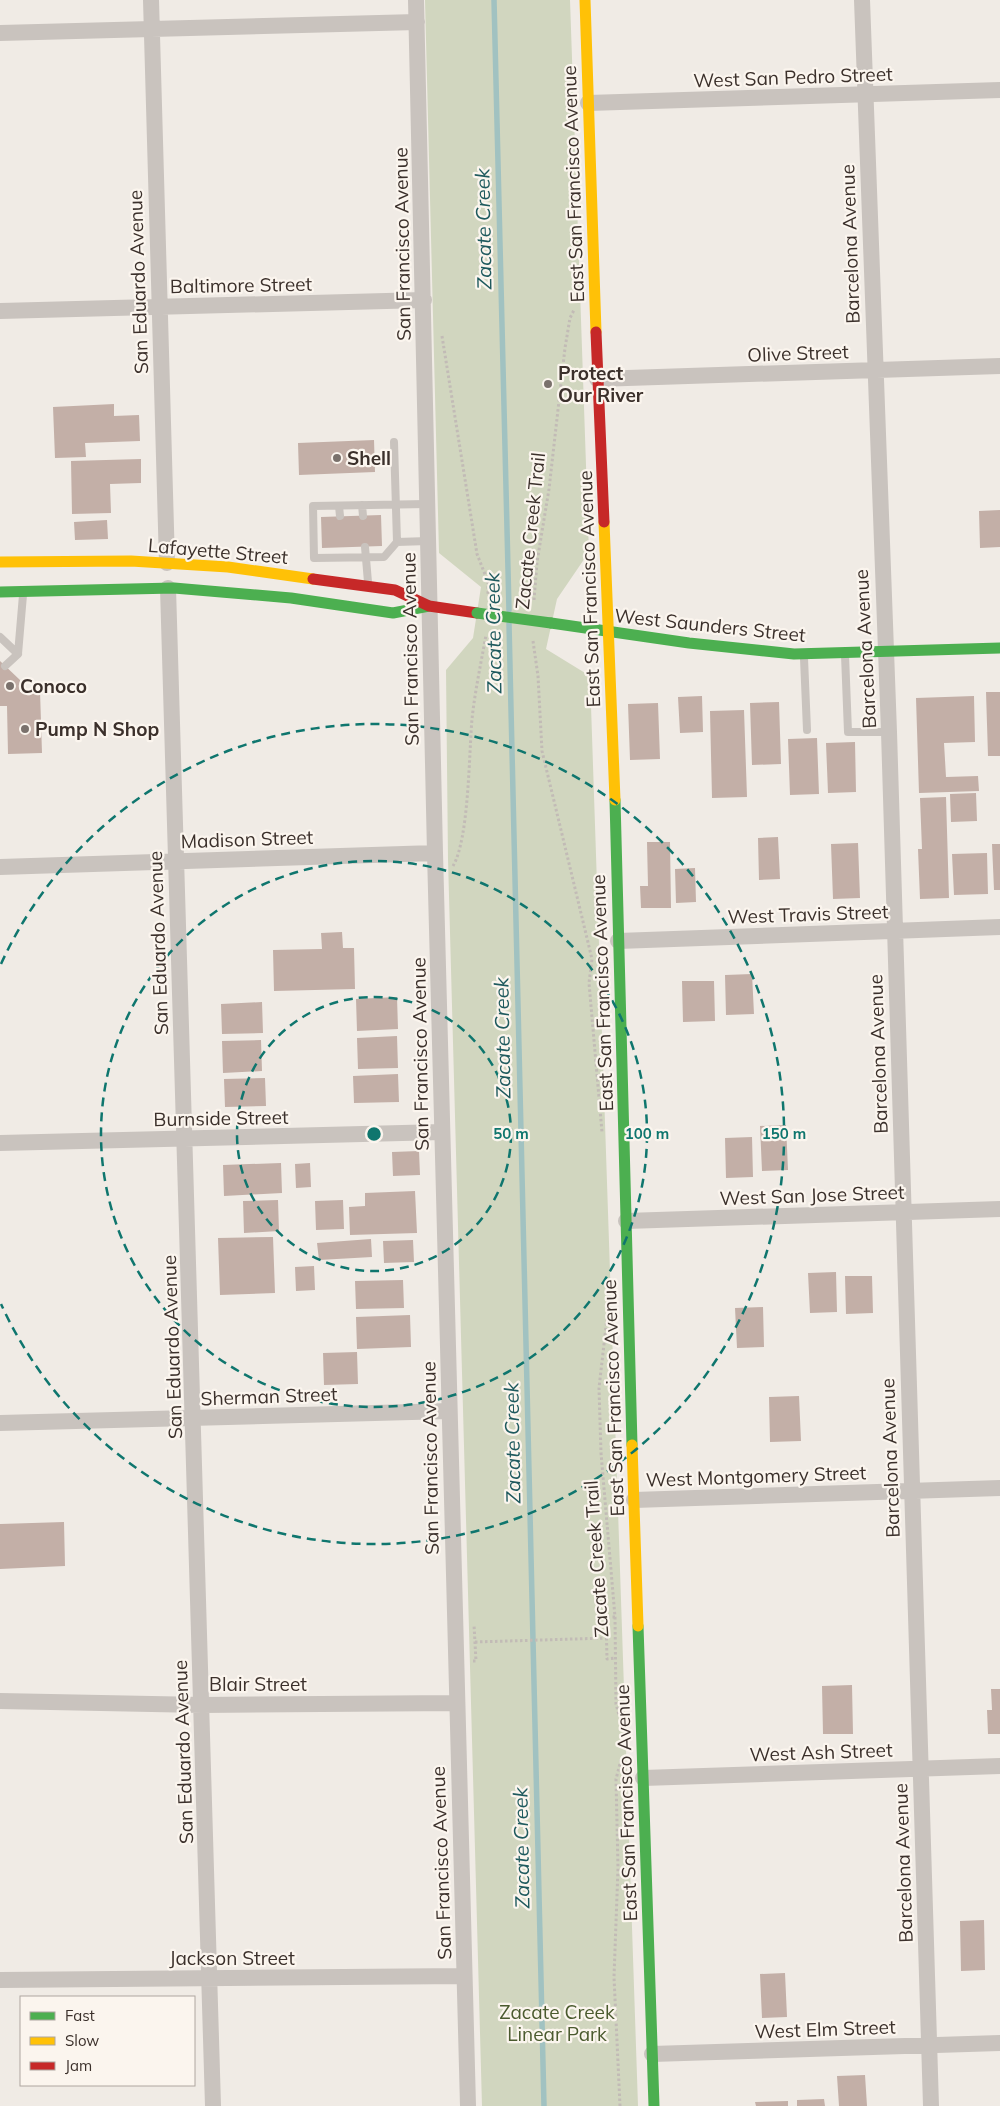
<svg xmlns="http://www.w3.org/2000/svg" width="1000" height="2106" font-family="Mulish,sans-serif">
  <rect width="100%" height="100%" fill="#f0ebe5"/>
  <path fill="#d1d6bf" d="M425,0H570L589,552L557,599L546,649L590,676L638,2106H482L448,859L446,670L473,638L481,587L439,553Z"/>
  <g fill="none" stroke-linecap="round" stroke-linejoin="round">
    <path stroke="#a1c2c1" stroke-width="5.5" d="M494,0L509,610
      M509,624L544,2106"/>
  </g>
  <path fill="#c3afa7" d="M114,404V416L139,415L140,441L85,443L86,457L55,458L53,407Z
    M374,440L375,472L299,475L298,443Z
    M141,459V483L110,484L111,513L72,514L71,461Z
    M1000,510V547L980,548L979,511Z
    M381,515L382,546L322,548L321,517Z
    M107,520L108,539L75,540L74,522Z
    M0,661L20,680V692L40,691L42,753L8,754L7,706H0Z
    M986,692H1000V756H988Z
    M702,696L703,732L680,733L678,697Z
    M974,696L975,742L944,743L946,777L978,776L979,791L919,793L916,698Z
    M779,702L781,764L752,765L750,703Z
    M658,703L660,759L630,760L628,704Z
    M744,710L747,797L712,798L710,711Z
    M817,738L819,794L790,795L788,739Z
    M855,742L856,792L828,793L826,743Z
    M976,793L977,821L951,822L950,794Z
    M946,797L949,898L920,899L918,849H922L920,798Z
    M778,837L780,879L759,880L758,838Z
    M647,842H670L671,908H641L640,886H648Z
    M858,843L860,898L833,899L831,844Z
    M992,844H1000V890H994Z
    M987,853L988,894L954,895L952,854Z
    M695,868L696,902L676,903L675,869Z
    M342,932L343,948H354L355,989L274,991L273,950L322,949L321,933Z
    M752,974L754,1014L726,1015L725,975Z
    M682,981H714L715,1021L683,1022Z
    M397,997L398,1029L357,1031L356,999Z
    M262,1002L263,1033L222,1034L221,1004Z
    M397,1036L398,1068L358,1069L357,1038Z
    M261,1040L262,1071L223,1073L222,1041Z
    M398,1074L399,1102L354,1103L353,1076Z
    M265,1078L266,1106L225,1107L224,1079Z
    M786,1125L788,1170L762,1171L760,1126Z
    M752,1137L753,1177L726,1178L725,1138Z
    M419,1151L420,1175L393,1176L392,1152Z
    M281,1163L282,1193L224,1196L223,1165Z
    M310,1163L311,1187L296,1188L295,1164Z
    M415,1191L417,1233L350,1235L349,1207L365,1206V1193Z
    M278,1200L279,1231L244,1233L243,1201Z
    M343,1200L344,1229L316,1230L315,1201Z
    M273,1237L275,1293L220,1295L218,1238Z
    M371,1239L372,1257L319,1260L317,1243Z
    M413,1240L414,1262L384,1263L383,1241Z
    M314,1266L315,1290L296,1291L295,1267Z
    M836,1272L837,1312L810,1313L808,1273Z
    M845,1276H872L873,1313L846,1314Z
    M403,1280L404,1308L356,1309L355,1281Z
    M763,1307L764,1347L737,1348L735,1308Z
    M410,1315L411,1347L357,1349L356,1317Z
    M357,1352L358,1384L324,1385L323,1353Z
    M799,1396L801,1441L770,1442L769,1397Z
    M64,1522L65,1566L0,1569V1524Z
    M852,1685L853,1734H823L822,1686Z
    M991,1689H1000V1734H988L987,1710H992Z
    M984,1920L985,1970L961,1971L960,1921Z
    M785,1973L787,2017L762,2018L760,1974Z
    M865,2075L867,2106H839L837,2076Z
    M824,2099L825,2106H797V2100Z
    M788,2101V2106H756L755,2102Z"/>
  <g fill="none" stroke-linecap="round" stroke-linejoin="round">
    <path stroke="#c2bbb6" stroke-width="3" stroke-dasharray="2.5 2.5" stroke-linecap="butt" d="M442,336L477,554L488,582V594
      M534,600L537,562L549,489L565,348L570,318L574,310
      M533,641L538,676L542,751L592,959L589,983L602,1132
      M453,866C469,839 469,753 472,719C475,691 481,663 486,635
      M607,1318L599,1388L601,1453L615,1617L616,1704L619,1715
      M615,1617H606L607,1659L616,1658
      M475,1642L607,1638
      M473,1661H476L474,1625
      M620,2106L614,1977L618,1868L616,1779L621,1760"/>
    <path stroke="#c9c3be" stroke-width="8" d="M394,442L397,542
      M427,504L313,506L314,558L384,557L397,542L428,541
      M362,505L363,516
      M339,506L340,516
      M365,547L368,582
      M0,637L18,654L5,666
      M18,654L23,595
      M845,655L848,732H889
      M804,658L807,730"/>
    <path stroke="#c9c3be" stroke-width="16" d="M151,0L167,563
      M416,0L435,853L468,2106
      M862,0L889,732L931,2106
      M0,33L417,22
      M588,103L1000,90
      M0,311L424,300
      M597,379L1000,366
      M168,588L213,2106
      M0,867L435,853
      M618,941L1000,927
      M0,1143L442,1132
      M626,1221L1000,1209
      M0,1423L449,1411
      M634,1500L1000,1488
      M0,1701L202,1705L457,1703
      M643,1778L1000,1766
      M0,1980L464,1976
      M652,2054L1000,2043"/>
    <path stroke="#4caf50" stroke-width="11" d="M0,592L174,588L291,598L393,613L429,606
      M551,623L689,643L794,654L1000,648
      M615,800L632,1445
      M638,1626L654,2106"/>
    <path stroke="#ffc107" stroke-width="11" d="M585,0L596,332
      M604,522L615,800
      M0,562L131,561L228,567L313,579
      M632,1445L638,1626"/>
    <path stroke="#c62828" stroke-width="11" d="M596,332L604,522
      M313,579L395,590L429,606L477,613"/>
    <path stroke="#4caf50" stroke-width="11" d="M477,613L551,623"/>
  </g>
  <g fill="none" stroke="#0f766e" stroke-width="2.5" stroke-dasharray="9 6">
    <circle cx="374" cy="1134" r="137"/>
    <circle cx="374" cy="1134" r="273"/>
    <path d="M1 964A410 410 0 1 1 1 1304"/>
  </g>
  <g fill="#7a716c" stroke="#fbf5ee" stroke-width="2">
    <circle cx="548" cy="384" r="5"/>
    <circle cx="337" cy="458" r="5"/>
    <circle cx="10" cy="686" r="5"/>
    <circle cx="25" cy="729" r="5"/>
  </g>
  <g text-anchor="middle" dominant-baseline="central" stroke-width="4.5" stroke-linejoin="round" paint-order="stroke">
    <g font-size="19" fill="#3b302b" stroke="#fbf5ee">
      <text transform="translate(793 77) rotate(-2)">West San Pedro Street</text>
      <text transform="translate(573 184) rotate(-92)">East San Francisco Avenue</text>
      <text transform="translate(402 244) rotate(-91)">San Francisco Avenue</text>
      <text transform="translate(850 244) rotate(-92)">Barcelona Avenue</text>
      <text transform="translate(138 282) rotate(-92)">San Eduardo Avenue</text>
      <text transform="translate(241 285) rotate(-1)">Baltimore Street</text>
      <text transform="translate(798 353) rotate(-2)">Olive Street</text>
      <text transform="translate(530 531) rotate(-84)">Zacate Creek Trail</text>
      <text transform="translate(218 551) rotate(5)">Lafayette Street</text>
      <text transform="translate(589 589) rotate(-92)">East San Francisco Avenue</text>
      <text transform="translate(710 625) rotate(6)">West Saunders Street</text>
      <text transform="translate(410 649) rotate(-91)">San Francisco Avenue</text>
      <text transform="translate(865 649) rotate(-93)">Barcelona Avenue</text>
      <text transform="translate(247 839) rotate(-2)">Madison Street</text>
      <text transform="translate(808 914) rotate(-2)">West Travis Street</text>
      <text transform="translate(158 943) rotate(-92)">San Eduardo Avenue</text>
      <text transform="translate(602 993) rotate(-92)">East San Francisco Avenue</text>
      <text transform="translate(420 1054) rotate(-91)">San Francisco Avenue</text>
      <text transform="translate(878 1054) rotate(-92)">Barcelona Avenue</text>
      <text transform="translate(221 1118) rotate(-1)">Burnside Street</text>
      <text transform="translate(812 1195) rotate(-2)">West San Jose Street</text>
      <text transform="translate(172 1347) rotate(-92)">San Eduardo Avenue</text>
      <text transform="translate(269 1396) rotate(-2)">Sherman Street</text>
      <text transform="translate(613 1398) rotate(-92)">East San Francisco Avenue</text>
      <text transform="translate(430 1458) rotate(-91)">San Francisco Avenue</text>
      <text transform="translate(890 1458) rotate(-92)">Barcelona Avenue</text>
      <text transform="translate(756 1476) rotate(-2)">West Montgomery Street</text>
      <text transform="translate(596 1559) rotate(-94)">Zacate Creek Trail</text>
      <text x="258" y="1684">Blair Street</text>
      <text transform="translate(183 1752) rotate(-92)">San Eduardo Avenue</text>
      <text transform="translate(821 1752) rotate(-2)">West Ash Street</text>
      <text transform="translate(626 1803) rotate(-92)">East San Francisco Avenue</text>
      <text transform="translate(441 1863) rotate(-92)">San Francisco Avenue</text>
      <text transform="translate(903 1863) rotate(-92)">Barcelona Avenue</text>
      <text x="232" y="1958">Jackson Street</text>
      <text transform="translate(825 2029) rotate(-2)">West Elm Street</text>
    </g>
    <g font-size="19" font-weight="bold" fill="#3b302b" stroke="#fbf5ee" text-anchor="start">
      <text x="558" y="373">Protect<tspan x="558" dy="22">Our River</tspan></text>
      <text x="347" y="458">Shell</text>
      <text x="20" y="686">Conoco</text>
      <text x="35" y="729">Pump N Shop</text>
    </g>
    <g font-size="19" fill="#4a5a2e" stroke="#fbf5ee">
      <text x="557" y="2012">Zacate Creek<tspan x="557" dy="22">Linear Park</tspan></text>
    </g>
    <g font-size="20" font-style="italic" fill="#1f5a5e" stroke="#fbf5ee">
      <text transform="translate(483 229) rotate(-91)">Zacate Creek</text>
      <text transform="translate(493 633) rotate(-91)">Zacate Creek</text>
      <text transform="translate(502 1038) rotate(-91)">Zacate Creek</text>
      <text transform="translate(512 1443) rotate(-91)">Zacate Creek</text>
      <text transform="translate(521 1848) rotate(-91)">Zacate Creek</text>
    </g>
  </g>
  <circle cx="374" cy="1134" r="8" fill="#0f766e" stroke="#fbf5ee" stroke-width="2.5"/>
  <g font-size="15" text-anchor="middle" font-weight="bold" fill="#0f766e" stroke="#fbf5ee" stroke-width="4.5" stroke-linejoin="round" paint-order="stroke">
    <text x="511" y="1139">50 m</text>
    <text x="647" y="1139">100 m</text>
    <text x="784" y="1139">150 m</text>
  </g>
  <rect x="20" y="1996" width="175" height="90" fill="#fbf5ee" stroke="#aea6a0"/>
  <rect x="30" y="2012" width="25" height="8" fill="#4caf50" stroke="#aea6a0"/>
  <text x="65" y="2021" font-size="15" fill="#3b302b">Fast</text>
  <rect x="30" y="2037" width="25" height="8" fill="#ffc107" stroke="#aea6a0"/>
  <text x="65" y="2046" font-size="15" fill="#3b302b">Slow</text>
  <rect x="30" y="2062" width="25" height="8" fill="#c62828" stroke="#aea6a0"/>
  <text x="65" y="2071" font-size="15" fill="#3b302b">Jam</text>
</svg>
